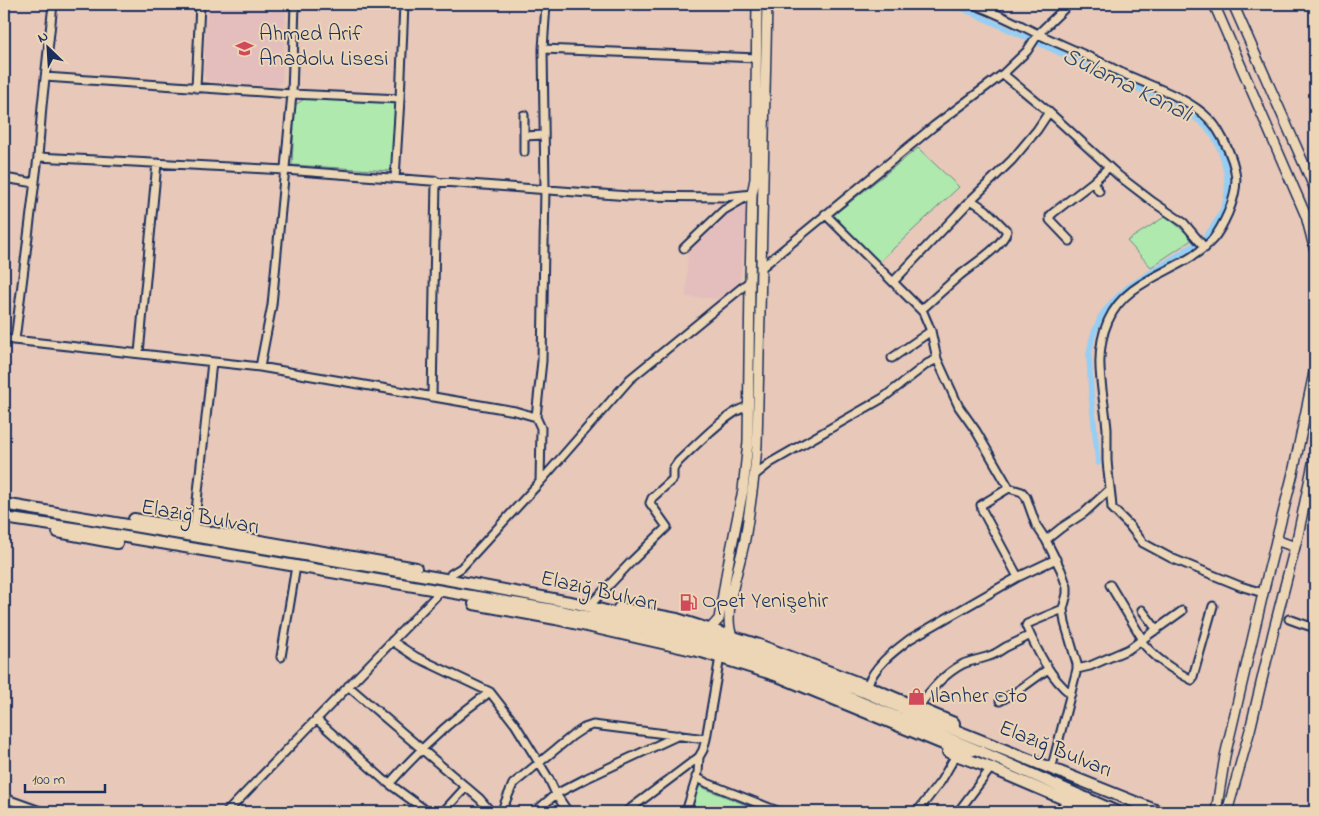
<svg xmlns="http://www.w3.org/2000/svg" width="1319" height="816" font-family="'Indie Flower',sans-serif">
  <rect width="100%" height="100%" fill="#e7c8b9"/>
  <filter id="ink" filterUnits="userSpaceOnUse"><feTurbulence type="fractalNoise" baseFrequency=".02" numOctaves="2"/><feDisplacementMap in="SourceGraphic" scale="10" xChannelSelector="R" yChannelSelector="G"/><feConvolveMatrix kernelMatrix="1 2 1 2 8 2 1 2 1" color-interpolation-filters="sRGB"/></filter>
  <g filter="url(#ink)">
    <path fill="#e4bebc" d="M207,4H286L282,82L275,87L208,81L204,77Z
      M739,201L748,211L740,282L723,299L686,297L688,246Z"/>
    <path fill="#afe9ae" stroke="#658c86" d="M306,98L395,102L392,171L292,165L295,105Z
      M918,148L959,187L878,263L834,215Z
      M1166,216L1193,239L1151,267L1127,241Z
      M697,787H701L764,812H692Z"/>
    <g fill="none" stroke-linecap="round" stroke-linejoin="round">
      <path stroke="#95cff5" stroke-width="5.5" d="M953,4L1178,107C1189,113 1201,120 1209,130C1223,147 1232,182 1225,204C1221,215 1213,228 1205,238L1128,287L1112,302L1101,316L1093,335L1089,353L1091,393L1098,463"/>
      <defs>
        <path id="minor" d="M972,4C995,12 1016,23 1038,34C1057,43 1077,51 1096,60C1104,64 1112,68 1120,72C1148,85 1188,97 1209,119C1216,125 1220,134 1224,141C1238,169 1240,185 1228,213C1224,222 1219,232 1213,239C1183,273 1128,275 1108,321C1092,357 1104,393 1107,429C1107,439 1107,449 1107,460C1108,476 1111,492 1112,508L1129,525L1143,543L1171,558L1240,586L1263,593
          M543,49L757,58
          M1003,74L1049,112L1119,176L1153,202L1184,223L1205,248
          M45,77L292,94L400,99
          M196,88L200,4
          M524,115V136
          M524,152V136L544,135
          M38,157L285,170L629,196L725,197L752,194
          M4,178L35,183
          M395,178L400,99L404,4
          M1093,182L1099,191
          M825,214L923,312L931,331L937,359L959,407L976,431L1009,488L1022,492L1026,497L1036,525L1046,540L1061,570L1067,587V594L1063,609L1065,623L1077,664V669L1051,770
          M1070,241L1050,220V216L1053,213L1093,182L1109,167
          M684,248L724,210L750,195
          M761,268L934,126L1003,74L1027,51L1038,34L1069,4
          M893,282L971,200L1012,160L1037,130L1049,112
          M921,310C934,299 946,287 959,276C972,265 1002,247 1007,231L986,210L971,200
          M4,339L260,367L515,411L536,417L541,428L540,482
          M15,340L38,157L42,106L53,4
          M139,353L157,163
          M892,358L931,331
          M260,367L272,305L292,94L295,4
          M432,397L436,181
          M536,417L542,361L545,188L543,49L546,4
          M755,475L770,463L883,398L927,364L937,359
          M1009,488L981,505L982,510L1018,577
          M194,529L212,362
          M1046,540L1061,528L1084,513L1110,489
          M451,574L461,568L540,482L630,379L750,281
          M1110,585L1143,640
          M593,602L631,562L667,527L650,503L652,498L673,479V469L678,462C692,449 731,408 748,407
          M1063,609L1027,624L1026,626C1037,650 1050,678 1071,694
          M1142,610L1157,630
          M1289,619L1300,623L1315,628
          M392,641L416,657L433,665L490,692L515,724L549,779L556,794L568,812
          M1141,641C1156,659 1171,669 1192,680L1213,606
          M281,657L295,572
          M1077,669L1090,666L1129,649L1182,611
          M348,686L480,799L491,812
          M867,686C875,665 893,652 910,639L1018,577L1056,559
          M1000,701L1016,692L1048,669
          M919,707C930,690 944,674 963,664C972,660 983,659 992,655C997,653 1001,650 1006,647C1014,643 1022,640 1030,635
          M316,719L384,780L428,812
          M696,777L707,783L780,812
          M390,783C420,749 453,718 490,692
          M4,798L43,812
          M227,812L305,731L436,596
          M443,812L466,787
          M503,812L504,805L513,784L572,736L584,728L593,725L706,739
          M535,812L556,794L587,778L679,735
          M626,812L699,757L703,750L706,739L720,657
          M686,812L698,773L699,757
          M917,812L941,781L956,755
          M958,812L991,768
          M1058,812L1068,800"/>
        <path id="major" d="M1214,4L1306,216L1315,251
          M1233,4L1315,189
          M1276,540L1295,547
          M710,629L719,619L727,570L743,490L748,442L750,281L752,194L755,179L757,4
          M732,636C722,612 740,566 745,539C750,508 755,476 757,444L767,4
          M1216,812L1225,756L1265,585L1293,473L1315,368
          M1227,812L1250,730L1273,633L1298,535L1315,454"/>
        <path id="highway" d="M4,504L445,579L575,603L716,639L864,692L915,714L1160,812
          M4,518L79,529L560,611L642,628L725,651L790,673L982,752L1117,812
          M134,519L416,568
          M58,532L117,543
          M474,604L556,619L702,652L775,675L955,749L971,751
          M619,608L677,619L759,645L867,686L954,723
          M948,752L991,768L1094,812"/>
      </defs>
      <use href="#minor" stroke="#1b2f5e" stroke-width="11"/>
      <use href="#major" stroke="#1b2f5e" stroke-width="12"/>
      <use href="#highway" stroke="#1b2f5e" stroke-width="14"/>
      <use href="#minor" stroke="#ecd6b5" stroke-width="7"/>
      <use href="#major" stroke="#ecd6b5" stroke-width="9"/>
      <use href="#highway" stroke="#ecd6b5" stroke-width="10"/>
    </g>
  </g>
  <defs>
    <symbol id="school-bare" viewBox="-9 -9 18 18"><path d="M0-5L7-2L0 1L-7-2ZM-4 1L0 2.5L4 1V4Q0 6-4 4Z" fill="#d1495b" stroke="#ecd6b5" stroke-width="2.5" paint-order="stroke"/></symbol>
    <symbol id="fuel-bare" viewBox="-9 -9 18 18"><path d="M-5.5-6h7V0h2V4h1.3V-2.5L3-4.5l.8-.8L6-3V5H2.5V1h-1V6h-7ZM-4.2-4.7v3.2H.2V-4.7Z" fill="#d1495b" stroke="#ecd6b5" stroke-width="2.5" paint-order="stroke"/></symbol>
    <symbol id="shop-bare" viewBox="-9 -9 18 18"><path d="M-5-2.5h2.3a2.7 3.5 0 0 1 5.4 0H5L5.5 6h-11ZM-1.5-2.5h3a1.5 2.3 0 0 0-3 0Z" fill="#d1495b" stroke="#ecd6b5" stroke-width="2.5" paint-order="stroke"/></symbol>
  </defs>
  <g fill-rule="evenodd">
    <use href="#school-bare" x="232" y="36" width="25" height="25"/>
    <use href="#fuel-bare" x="676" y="590" width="25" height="25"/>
    <use href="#shop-bare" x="904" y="684" width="25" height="25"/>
  </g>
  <g text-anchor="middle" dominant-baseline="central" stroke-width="4" stroke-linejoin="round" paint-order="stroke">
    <g font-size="22" fill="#1b2f5e" stroke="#ecd6b5" text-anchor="start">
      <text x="259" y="35">Ahmed Arif<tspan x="259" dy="25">Anadolu Lisesi</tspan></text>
      <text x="702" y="602">Opet Yenişehir</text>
      <text x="930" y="697">Ilanher Oto</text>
    </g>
    <g font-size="22" fill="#1b2f5e" stroke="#ecd6b5">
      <text transform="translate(200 518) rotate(10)">Elazığ Bulvarı</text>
      <text transform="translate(599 592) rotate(13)">Elazığ Bulvarı</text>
      <text transform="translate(1055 750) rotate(22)">Elazığ Bulvarı</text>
    </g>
    <g font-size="24" font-style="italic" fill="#2d4775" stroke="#ecd6b5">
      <text transform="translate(1127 86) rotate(26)">Sulama Kanalı</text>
    </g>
  </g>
  <rect width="1319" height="816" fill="none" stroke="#ecd6b5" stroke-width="20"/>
  <rect x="10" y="10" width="1299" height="796" fill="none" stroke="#1b2f5e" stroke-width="2" filter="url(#ink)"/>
  <g transform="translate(48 48) rotate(335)" stroke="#ecd6b5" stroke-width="4" paint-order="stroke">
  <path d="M0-4L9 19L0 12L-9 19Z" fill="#1b2f5e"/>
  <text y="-8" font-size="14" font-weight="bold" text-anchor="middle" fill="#1b2f5e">N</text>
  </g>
  <path d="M25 784v8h80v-8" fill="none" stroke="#1b2f5e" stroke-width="2.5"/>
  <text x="32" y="784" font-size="15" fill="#1b2f5e" stroke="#ecd6b5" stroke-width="4" paint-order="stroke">100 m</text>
</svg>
